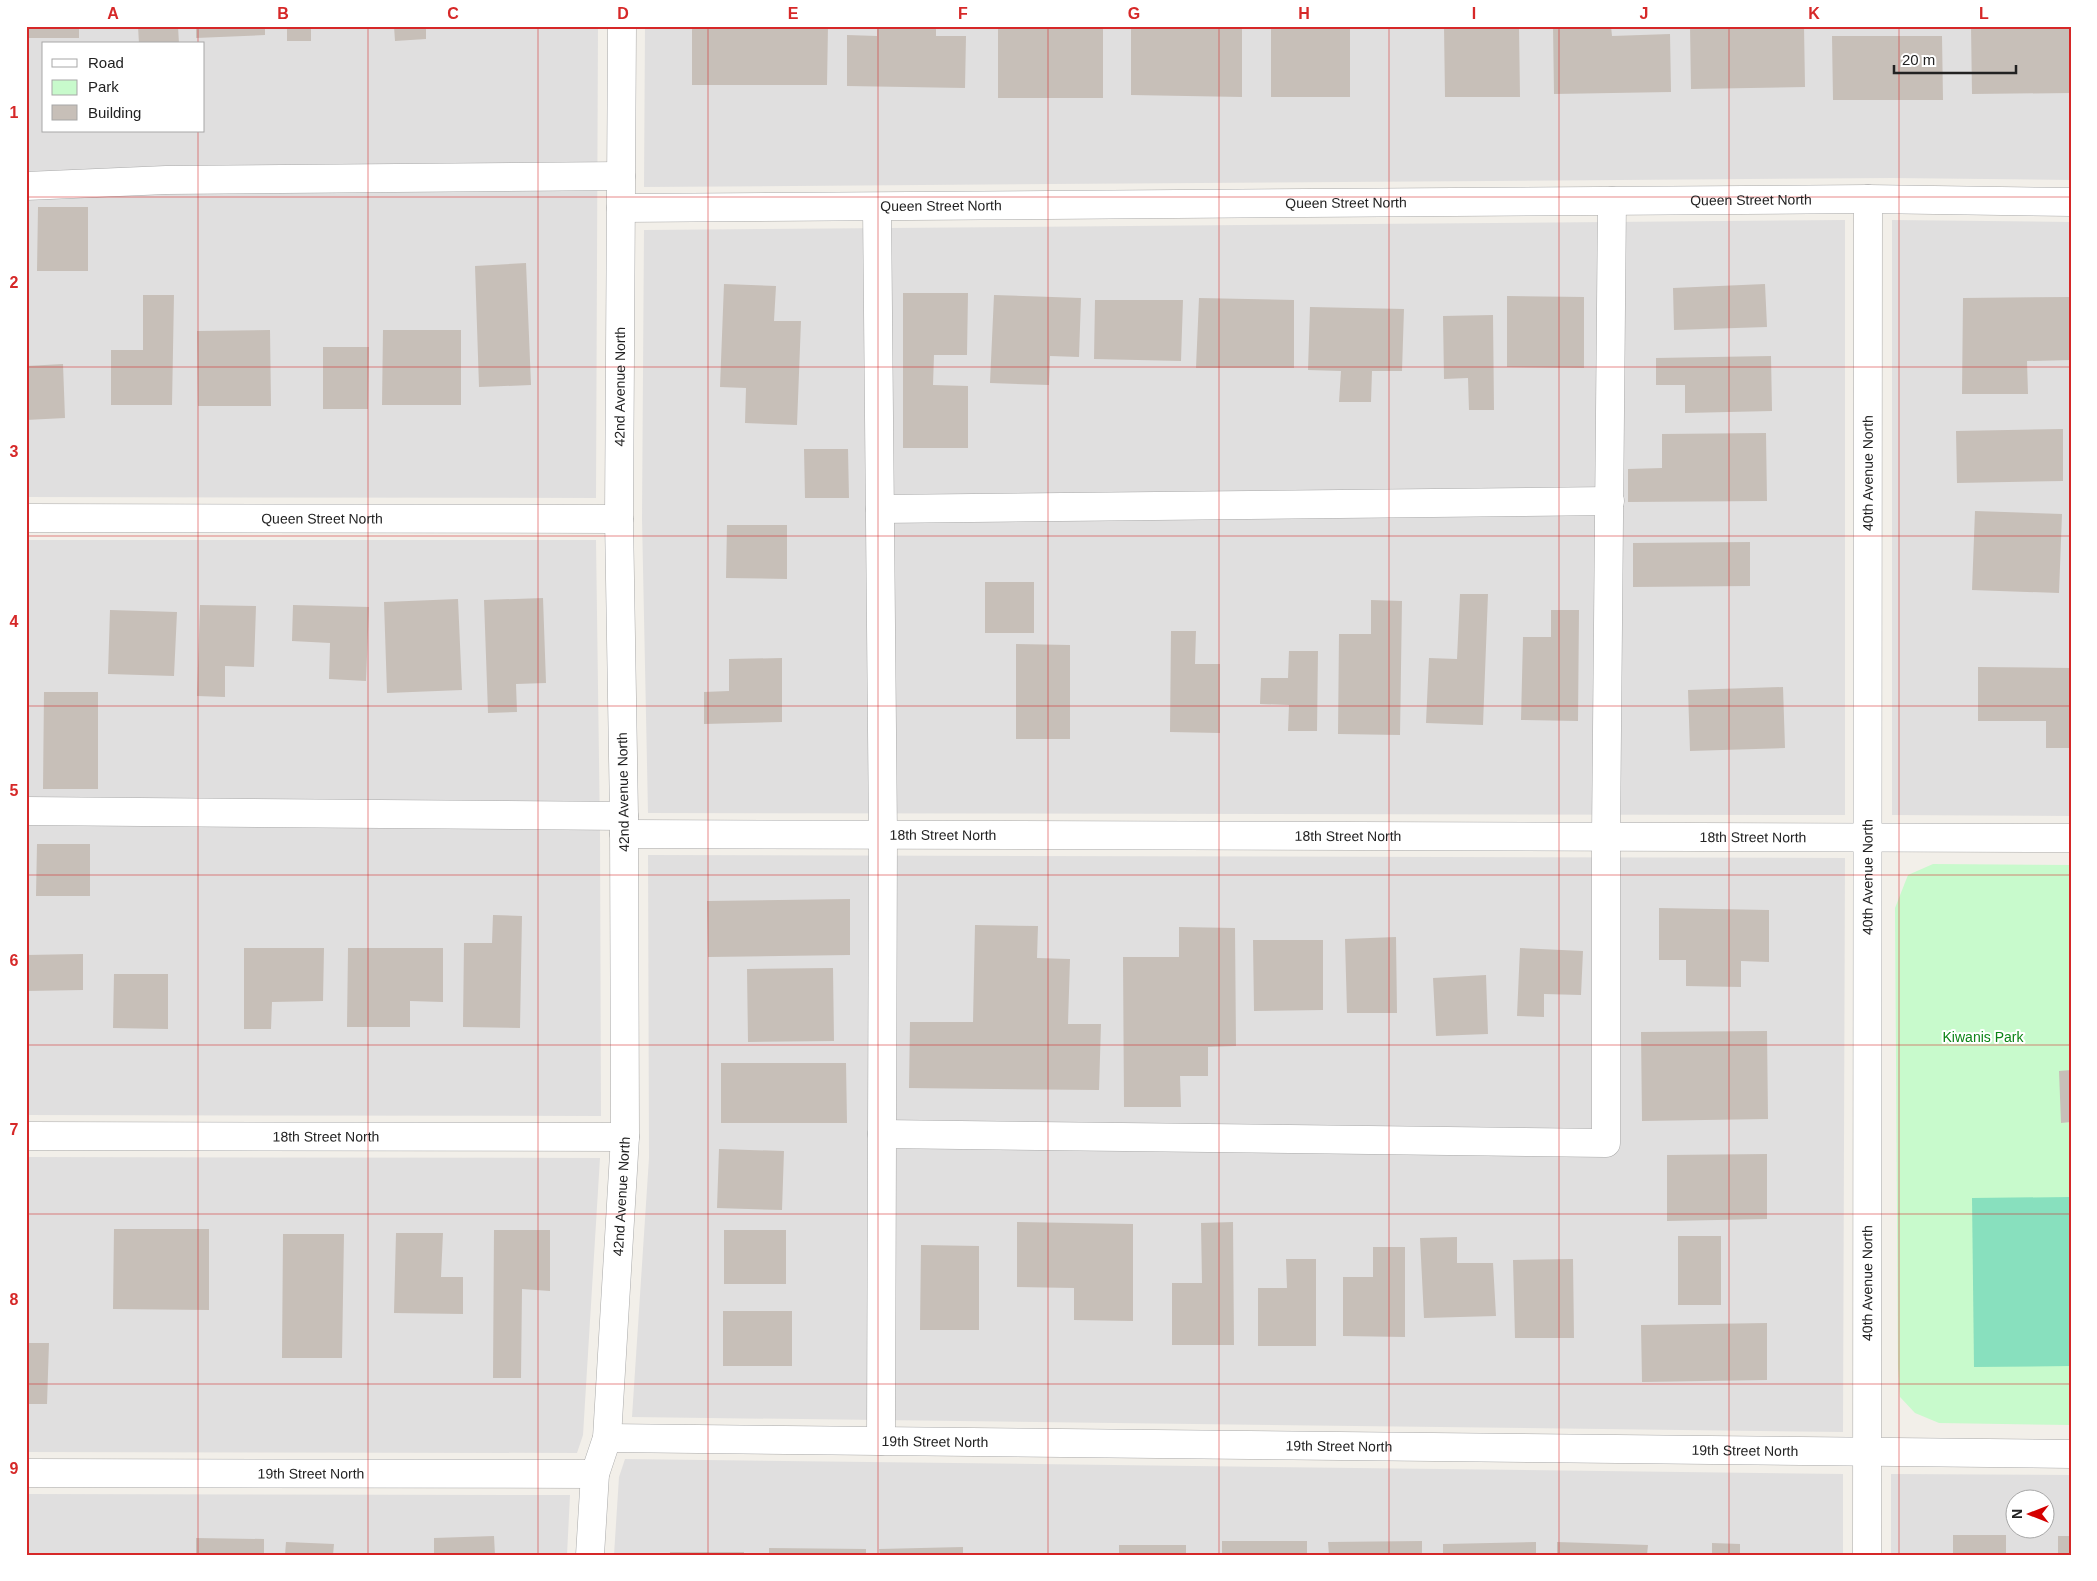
<svg xmlns="http://www.w3.org/2000/svg" width="2097" height="1581" font-family="Arial,sans-serif">
  <rect width="100%" height="100%" fill="#f2efe9"/>
  <path fill="#e0dfdf" fill-rule="evenodd" d="M26,26H598L596,498L26,497ZM44,44H204V131H44Z
    M645,26H2071V180L1892,178L644,187Z
    M1845,220V815L648,813L642,519L644,230Z
    M1892,220L2071,222V816L1892,815Z
    M26,540H596L600,834L601,1116L26,1115Z
    M648,855L1845,858L1843,1432L632,1417L649,1158Z
    M26,1157L600,1158L583,1435L577,1453L26,1452Z
    M625,1459L1843,1474V1555H614L619,1477Z
    M1891,1474L2071,1475V1555H1891ZM2014,1498H2044V1528H2014Z
    M26,1494L570,1495L567,1555H26Z"/>
  <path fill="#c8facc" d="M1933,864L2071,865V1425L1939,1423L1915,1413L1900,1397L1898,1367L1895,908L1908,875Z"/>
  <path fill="#88e0be" d="M2071,1197V1366L1974,1367L1972,1198Z"/>
  <path fill="#c7bfb8" d="M26,26H79V38H26Z
    M138,26H178L179,44H139Z
    M196,26H265V35L196,38Z
    M287,26H311V41H287Z
    M394,26H426V39L395,41Z
    M692,26H828L827,85H692Z
    M877,26H936V36H966L965,88L847,86V35L877,36Z
    M998,26H1103V98H998Z
    M1131,26L1242,27V97L1131,95Z
    M1271,26H1350V97H1271Z
    M1444,26H1519L1520,97H1445Z
    M1553,26H1611L1612,36L1670,34L1671,92L1554,94Z
    M1690,26H1804L1805,87L1691,89Z
    M1971,26H2071V93L1972,94Z
    M1832,36H1942L1943,100H1833Z
    M38,207H88V271H37Z
    M526,263L531,385L479,387L475,266Z
    M724,284L776,286L774,321H801L797,425L745,423L746,388L720,387Z
    M1765,284L1767,327L1674,330L1673,288Z
    M903,293H968L967,355H934L933,385L968,386V448H903Z
    M143,295H174L172,405H111V350H143Z
    M994,295L1081,298L1079,357L1050,356L1049,385L990,383Z
    M1507,296L1584,297V368L1507,367Z
    M2071,297V360L2027,361L2028,394H1962L1963,298Z
    M1199,298L1294,300V368H1196Z
    M1095,300H1183L1181,361L1094,359Z
    M1310,307L1404,309L1402,371H1372L1371,402H1339L1341,371L1308,370Z
    M1493,315L1494,410H1469L1468,378L1444,379L1443,316Z
    M270,330L271,406H198L197,331Z
    M383,330H461V405H382Z
    M323,347H369L368,409H323Z
    M1771,356L1772,411L1685,413V385H1656V358Z
    M63,364L65,418L26,420V366Z
    M2063,429V481L1957,483L1956,431Z
    M1766,433L1767,501L1628,502V469L1662,468V434Z
    M804,449H848L849,498H805Z
    M1975,511L2062,514L2059,593L1972,590Z
    M727,525H787V579L726,578Z
    M1750,542V586L1633,587V543Z
    M985,582H1034V633H985Z
    M1460,594H1488L1483,725L1426,723L1429,658L1457,659Z
    M543,598L546,683L516,684L517,712L488,713L484,600Z
    M458,599L462,690L387,693L384,602Z
    M1371,600L1402,601L1400,735L1338,734L1339,634H1371Z
    M200,605L256,606L254,667L225,666V697L197,696Z
    M293,605L369,607L366,681L329,679L330,643L292,641Z
    M110,610L177,612L174,676L108,674Z
    M1551,610H1579L1578,721L1521,720L1523,637H1551Z
    M1171,631H1196L1195,664H1220V733L1170,732Z
    M1016,644L1070,645V739H1016Z
    M1289,651H1318L1317,731H1288L1289,705L1260,704L1261,678H1288Z
    M782,658V722L704,724V692L729,691V659Z
    M1978,667L2071,668V748H2046V721H1978Z
    M1783,687L1785,748L1690,751L1688,690Z
    M44,692H98V789H43Z
    M37,844H90V896H36Z
    M850,899V955L708,957L707,901Z
    M1659,908L1769,910V962L1741,961V987L1686,986V960H1659Z
    M493,915L522,916L520,1028L463,1027L464,943H492Z
    M975,925L1038,926L1037,958L1070,959L1068,1024H1101L1099,1090L909,1088L910,1022H973Z
    M1179,927L1235,928L1236,1046L1208,1047V1076H1180L1181,1107H1124L1123,957H1179Z
    M1396,937L1397,1013H1347L1345,939Z
    M1253,940H1323V1010L1254,1011Z
    M244,948H324L323,1001L272,1002L271,1029H244Z
    M348,948H443V1002L410,1001V1027H347Z
    M1520,948L1583,951L1581,995L1544,994V1017L1517,1016Z
    M83,954V990L26,991V955Z
    M833,968L834,1041L748,1042L747,969Z
    M114,974H168V1029L113,1028Z
    M1486,975L1488,1034L1436,1036L1433,978Z
    M1767,1031L1768,1119L1642,1121L1641,1032Z
    M721,1063H846L847,1123H721Z
    M2071,1070V1122L2061,1123L2059,1071Z
    M719,1149L784,1151L782,1210L717,1208Z
    M1767,1154V1219L1667,1221V1155Z
    M1017,1222L1133,1224V1321L1074,1320V1288L1017,1287Z
    M1233,1222L1234,1345H1172V1283H1202L1201,1223Z
    M114,1229H209V1310L113,1309Z
    M494,1230H550V1291L522,1289L521,1378H493Z
    M724,1230H786V1284H724Z
    M396,1233H443L441,1277H463V1314L394,1313Z
    M283,1234H344L342,1358H282Z
    M1678,1236H1721V1305H1678Z
    M1457,1237V1263H1493L1496,1316L1424,1318L1420,1238Z
    M921,1245L979,1246V1330H920Z
    M1373,1247H1405V1337L1343,1336V1277H1373Z
    M1286,1259H1316V1346H1258V1288H1287Z
    M1573,1259L1574,1338H1515L1513,1260Z
    M723,1311H792V1366H723Z
    M1767,1323V1380L1642,1382L1641,1325Z
    M26,1343H49L47,1404H26Z
    M1953,1535H2006V1555H1953Z
    M494,1536L495,1555H434V1538Z
    M2058,1536H2071V1555H2058Z
    M196,1538L264,1539V1555H196Z
    M1222,1541H1307V1555H1222Z
    M1422,1541V1555H1329L1328,1542Z
    M286,1542L334,1544L333,1555H285Z
    M1536,1542V1555H1443V1544Z
    M1557,1542L1648,1545L1647,1555H1557Z
    M1712,1543L1740,1544V1555H1712Z
    M1119,1545H1186V1555H1119Z
    M963,1547V1555H880L879,1549Z
    M769,1548L866,1549V1555H769Z
    M670,1552H744V1555H670Z"/>
  <g fill="none" stroke-linecap="round" stroke-linejoin="round">
    <defs>
      <g id="minor">
        <path d="M26,186L166,180L621,176"/>
        <path d="M877,207L883,835L881,1441"/>
        <path id="s1" d="M621,208L1868,199L2071,202"/>
        <path d="M880,509L1610,501"/>
        <path id="s2" d="M26,518L619,519"/>
        <path d="M26,811L624,816"/>
        <path id="s3" d="M624,834L2071,838"/>
        <path d="M882,1134L1606,1143V836L1612,201"/>
        <path id="s4" d="M26,1136L625,1137"/>
        <path id="s5" d="M607,1438L2071,1454"/>
        <path id="s6" d="M26,1473L595,1474"/>
        <path id="s7" d="M590,1555L595,1474L607,1438L625,1137L624,816L619,519L622,26"/>
        <path id="s8" d="M1867,1555L1868,199"/>
      </g>
    </defs>
    <use href="#minor" stroke="#a9a9a9" stroke-width="29"/>
    <use href="#minor" stroke="#fff" stroke-width="28"/>
  </g>
  <path fill="none" stroke="#d62828" stroke-width="1" stroke-opacity="0.55" d="M198,26V44M368,26V1555M538,26V1555M708,26V1555M878,26V1555M1048,26V1555M1219,26V1555M1389,26V1555M1559,26V1555M1729,26V1555M1899,26V1555M198,131V1555M26,197H2071M26,367H2071M26,536H2071M26,706H2071M26,875H2071M26,1045H2071M26,1214H2071M26,1384H2071"/>
  <g text-anchor="middle" dominant-baseline="central" stroke-width="4" stroke-linejoin="round" paint-order="stroke">
    <g font-size="14" fill="#222" stroke="#fff">
      <text stroke="none"><textPath href="#s1" startOffset="1130">Queen Street North</textPath></text>
      <text stroke="none"><textPath href="#s1" startOffset="725">Queen Street North</textPath></text>
      <text stroke="none"><textPath href="#s1" startOffset="320">Queen Street North</textPath></text>
      <text stroke="none"><textPath href="#s7" startOffset="1171">42nd Avenue North</textPath></text>
      <text stroke="none"><textPath href="#s8" startOffset="1082">40th Avenue North</textPath></text>
      <text stroke="none"><textPath href="#s2" startOffset="296">Queen Street North</textPath></text>
      <text transform="translate(623 792) rotate(-91)">42nd Avenue North</text>
      <text stroke="none"><textPath href="#s3" startOffset="319">18th Street North</textPath></text>
      <text stroke="none"><textPath href="#s3" startOffset="724">18th Street North</textPath></text>
      <text stroke="none"><textPath href="#s3" startOffset="1129">18th Street North</textPath></text>
      <text stroke="none"><textPath href="#s8" startOffset="678">40th Avenue North</textPath></text>
      <text stroke="none"><textPath href="#s4" startOffset="300">18th Street North</textPath></text>
      <text stroke="none"><textPath href="#s7" startOffset="361">42nd Avenue North</textPath></text>
      <text stroke="none"><textPath href="#s8" startOffset="272">40th Avenue North</textPath></text>
      <text stroke="none"><textPath href="#s5" startOffset="328">19th Street North</textPath></text>
      <text stroke="none"><textPath href="#s5" startOffset="732">19th Street North</textPath></text>
      <text stroke="none"><textPath href="#s5" startOffset="1138">19th Street North</textPath></text>
      <text stroke="none"><textPath href="#s6" startOffset="285">19th Street North</textPath></text>
    </g>
    <g font-size="14" fill="#0c8416" stroke="#fff">
      <text x="1983" y="1037">Kiwanis Park</text>
    </g>
  </g>
  <rect width="2097" height="1581" fill="none" stroke="#ffffff" stroke-width="55"/>
  <rect x="42" y="42" width="162" height="90" fill="#ffffff" stroke="#a7a7a7"/>
  <rect x="52" y="59" width="25" height="8" fill="#ffffff" stroke="#a7a7a7"/>
  <text x="88" y="68" font-size="15" fill="#222222">Road</text>
  <rect x="52" y="80" width="25" height="15" fill="#c8facc" stroke="#a7a7a7"/>
  <text x="88" y="92" font-size="15" fill="#222222">Park</text>
  <rect x="52" y="105" width="25" height="15" fill="#c7bfb8" stroke="#a7a7a7"/>
  <text x="88" y="118" font-size="15" fill="#222222">Building</text>
  <g transform="translate(2030 1514) rotate(270)"><circle r="24" fill="#ffffff" stroke="#a7a7a7"/>
  <path d="M0-4L9 19L0 12L-9 19Z" fill="#d40000"/>
  <text y="-8" font-size="14" font-weight="bold" text-anchor="middle" fill="#222222">N</text>
  </g>
  <path d="M1894 65v8h122v-8" fill="none" stroke="#222222" stroke-width="2.5"/>
  <text x="1902" y="65" font-size="15" fill="#222222" stroke="#ffffff" stroke-width="4" paint-order="stroke">20 m</text>
  <rect x="28" y="28" width="2042" height="1526" fill="none" stroke="#d62828" stroke-width="2"/>
  <g font-size="16" text-anchor="middle" font-weight="bold" fill="#d62828">
    <text x="113" y="19">A</text>
    <text x="283" y="19">B</text>
    <text x="453" y="19">C</text>
    <text x="623" y="19">D</text>
    <text x="793" y="19">E</text>
    <text x="963" y="19">F</text>
    <text x="1134" y="19">G</text>
    <text x="1304" y="19">H</text>
    <text x="1474" y="19">I</text>
    <text x="1644" y="19">J</text>
    <text x="1814" y="19">K</text>
    <text x="1984" y="19">L</text>
    <text x="14" y="118">1</text>
    <text x="14" y="288">2</text>
    <text x="14" y="457">3</text>
    <text x="14" y="627">4</text>
    <text x="14" y="796">5</text>
    <text x="14" y="966">6</text>
    <text x="14" y="1135">7</text>
    <text x="14" y="1305">8</text>
    <text x="14" y="1474">9</text>
  </g>
</svg>
